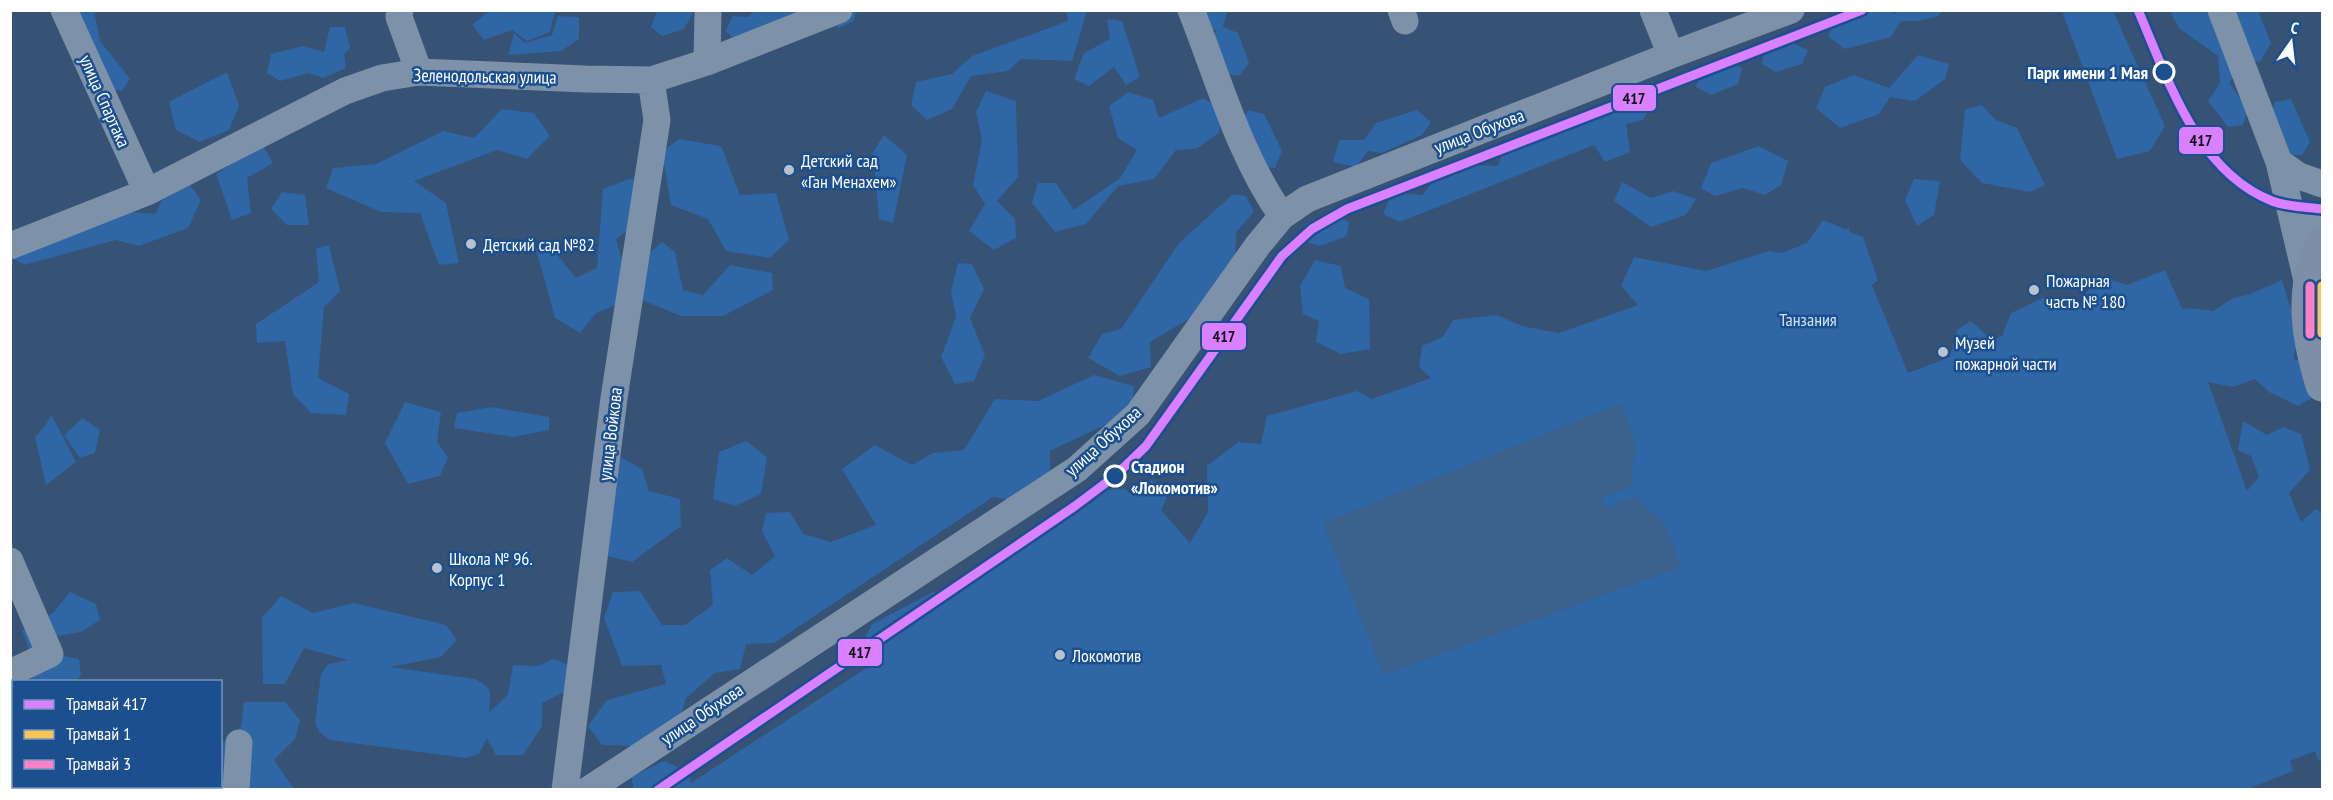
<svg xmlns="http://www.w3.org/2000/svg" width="2333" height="800" font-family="'PT Sans Narrow',sans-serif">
  <rect width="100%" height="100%" fill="#365274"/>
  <path fill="#2f66a5" d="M1859,10L1888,11L1895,14L1896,11H1942L1939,16L1919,21H1901L1891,37L1845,49L1828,36L1836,20Z
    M73,11H94L100,41L130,79L122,91L106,88Z
    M489,11V10L555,11L550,32L527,41L512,30L484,40L472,25Z
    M657,11V10L694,11L684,29L662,36L651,27Z
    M755,11H856L854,21L839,28L819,17L733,39L726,31L732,16L748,17Z
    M1066,11H1087L1072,61L1021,59L1008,71L971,76L952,109L927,120L911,105L916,82L952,74L972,56L1068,21Z
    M1197,11H1227L1223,27L1238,33L1249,63L1239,76L1222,73L1211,45L1216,30L1201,27Z
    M2062,11H2113L2165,126L2150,151L2117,159Z
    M2170,11H2258L2271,43L2260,62L2245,60L2229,83L2248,109L2243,125L2228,127L2208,101L2220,83L2218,56L2179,28Z
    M558,16L579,17V39L561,51L508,55L514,33L525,43L552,35Z
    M1107,19L1122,21L1140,77L1126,85L1114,67L1089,86L1074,79L1084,53L1110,39Z
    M330,27H345L350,48L344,54L346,68L323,78L309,73L280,81L267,73L271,54L303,46L324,52Z
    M1784,39L1808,50L1802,64L1776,72L1762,64L1765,47Z
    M1918,55L1949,64L1945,79L1915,101L1890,97L1879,114L1840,128L1816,108L1825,87L1854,75L1889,88Z
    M1723,58L1742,68L1738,84L1711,95L1696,87L1703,66Z
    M227,72L239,106L229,130L200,142L176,130L169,102Z
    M986,91L1016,101L1018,177L997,201L1015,219L1016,238L994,250L969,231L985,204L973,185L982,140L976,112Z
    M1128,92L1153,100L1159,118L1203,98L1223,110L1219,133L1196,149L1176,150L1154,179L1118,186L1086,224L1055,232L1032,203L1038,183H1056L1074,210L1120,178L1137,150L1118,138L1109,106Z
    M1635,93L1653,103L1643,120L1626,124L1630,152L1605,162L1594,145L1400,222L1383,214L1392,193L1422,195L1436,178L1470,165L1498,166L1506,144Z
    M2291,99L2310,142L2302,155L2284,156L2270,124L2274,102Z
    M1982,105L1996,120L2017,128L2045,185L2030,192L1982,183L1960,160L1965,109Z
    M502,109L534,113L550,136L527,159L497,150L414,181L446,203L459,263L439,265L420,213L381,212L326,188L333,168L376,164L443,131L474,138Z
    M1248,110L1264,114L1282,151L1275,168L1257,167L1240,124Z
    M1417,110L1431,122L1422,135L1382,153L1368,151L1356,167L1333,162L1339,140H1364L1376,123Z
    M884,135L907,155L893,223L879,219L873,152Z
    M679,139L721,146L740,195L776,193L789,240L770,258L726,251L708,219L671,205L662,152Z
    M262,144L273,163L247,178L251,213L232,220L216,174Z
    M1759,146L1788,161L1781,185L1765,195L1743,188L1715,196L1701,188L1711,163Z
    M632,178L645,195L639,223L616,239L626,274L620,303L595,314L580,333L555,318L536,249L547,242L576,278L597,268L603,189Z
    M1914,179L1940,181L1934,215L1917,226L1905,200Z
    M1622,182L1651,198L1673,191L1696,199L1686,215L1651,227L1614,201Z
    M190,185L201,200L188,228L139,246L116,240L24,265L12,258L120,211L155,214L169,188Z
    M282,192L305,195L309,225H287L271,209Z
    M1233,194L1246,196L1254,212L1236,232L1235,267L1207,308L1150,342L1151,367L1120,376L1088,358L1102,334L1121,329L1179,243Z
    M1329,214L1349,222L1347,236L1320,246L1303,241L1305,224Z
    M1823,220L1845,229L1849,228L1850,232L1863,237L1878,280L1872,285L1908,373L1950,357L1957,330L1971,321L1992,340L2002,336L2011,313L2045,297L2075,306L2079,304L2098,276L2127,285L2165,270L2182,309L2188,308L2213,311L2233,298L2250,294L2282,280L2299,335L2293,359L2316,364L2322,392L2298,406L2269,392L2255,379L2233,387L2208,382L2247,491L2259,477L2251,456L2238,450L2243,421L2267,435L2283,427L2301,434L2310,470L2289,493L2301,522L2316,509L2322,513V763L2317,758L2315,751L2290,761L2293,771L2248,789L614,790L634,789L631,777L664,761L689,772L691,783L880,659L864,640L872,624L933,592H960L964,574L1040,531L1053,529L1064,509L1091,503L1104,490L1125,489L1131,494L1152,480L1167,498L1161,510L1190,543L1208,512L1207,466L1238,442L1261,444L1267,416L1357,391L1372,399L1431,378L1419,367L1422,346L1443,337L1453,320L1497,315L1522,326L1559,333L1638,305L1621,286L1634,257L1706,271L1769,251L1782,253L1807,243Z
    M662,242L675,252L683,290L703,295L730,265L772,273L773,290L723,316H681L642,300L646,256Z
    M329,245L340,291L324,307L318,378L349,394L346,415L311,413L293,394L285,341L257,343L256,324L319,282L316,249Z
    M1315,260L1341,266L1345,288L1369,299L1370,349L1341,354L1316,342L1319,321L1303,314L1300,286Z
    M958,263L972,264L984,289L970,318L985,355L974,381L955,384L941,357L956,317L951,291Z
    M1094,375L1134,386L1132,412L1050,451V481L1019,502L993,497L774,643L746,644L740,669L715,673L686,698L678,726L645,746L602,745L588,726L607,700L666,684L661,665L622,666L604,618L613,592L640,591L662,625H685L713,605L710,570L727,558L752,575L775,556L762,531L766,513L790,512L803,534L831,542L876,525L842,469L875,445L912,465L933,453L964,450L995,399L1038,401Z
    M405,402L441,412L437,442L448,457L440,476L408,484L385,443Z
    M491,407L549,417V430L513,437L454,428L457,413Z
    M51,414L76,462L46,485L35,437L47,423Z
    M82,418L100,430L95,453L80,458L64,435Z
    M746,441L767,457L761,494L735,506L713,499L719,452Z
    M617,455L642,469L649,491L680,499L681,526L632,562L603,555Z
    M70,592L96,604L100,620L81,632L50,637L54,654L79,659L81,675L75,681H30L37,671L22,630L53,613Z
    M281,596L313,613L354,603L446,625L457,640L441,657L390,667L475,679C495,689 490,693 489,713L508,694L513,665L538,666L553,659L571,666L566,691L542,703V726L523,755H496L487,738L479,754L466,758L330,740L320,733L315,723L321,674L328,664L348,660L304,648L285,684H263L262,618Z
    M244,702H285L300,720L295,739L274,760L294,789L191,790V787L220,786L221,747L222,743L241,727Z"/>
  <path fill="#3b618d" d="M1622,403L1636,447L1631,472L1633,486L1602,498L1606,507L1637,496L1649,511L1665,524L1681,567L1383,675L1323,523Z"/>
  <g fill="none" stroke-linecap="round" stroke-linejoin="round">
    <path stroke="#7d92a8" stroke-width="27" d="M64,10L147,192
      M400,10L399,17L419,72
      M1191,10C1219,80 1239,155 1282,216
      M1401,10L1405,21
      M1653,10L1671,55
      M2221,10L2279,162L2309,289
      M707,62L708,10
      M2279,162L2299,176L2322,184
      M2292,217L2322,223
      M10,246L147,192L345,91L382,78L419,72L585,79L651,80L707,62L839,10
      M10,561L50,654L10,673
      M41,786V790
      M236,790L239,743
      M565,790L614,398L657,120L651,80
      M588,790L1077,469L1138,414L1258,245L1282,216L1307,199L1671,55L1791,10"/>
    <path stroke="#7d8ea7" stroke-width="33" d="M2322,244C2299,289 2308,339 2322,385"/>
    <defs>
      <path id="tram-1" d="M2138,10C2168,79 2197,172 2272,201C2288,207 2305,207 2322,209
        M658,790L1075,506L1115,476L1146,446L1282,256L1312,229L1347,209L1862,10"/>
      <path id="tram-2" d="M2322,286V333"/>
      <path id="tram-3" d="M2310,286V334"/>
    </defs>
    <use href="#tram-1" stroke="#1b4f8f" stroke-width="14"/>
    <use href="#tram-2" stroke="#1b4f8f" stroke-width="14"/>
    <use href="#tram-3" stroke="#1b4f8f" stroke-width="14"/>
    <use href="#tram-1" stroke="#d880ff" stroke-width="9"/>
    <use href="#tram-2" stroke="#fcc553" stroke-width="9"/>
    <use href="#tram-3" stroke="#ff80c5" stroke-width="9"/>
  </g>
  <g fill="#1b4f8f" stroke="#fff" stroke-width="3">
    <circle cx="2164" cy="72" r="10"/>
    <circle cx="1115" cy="476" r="10"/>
  </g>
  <g fill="#b9c2ce" stroke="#1b4f8f" stroke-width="2">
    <circle cx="789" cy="170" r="6"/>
    <circle cx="471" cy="244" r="6"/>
    <circle cx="2034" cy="290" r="6"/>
    <circle cx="1943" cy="352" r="6"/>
    <circle cx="437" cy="568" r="6"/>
    <circle cx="1060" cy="655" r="6"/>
  </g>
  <g text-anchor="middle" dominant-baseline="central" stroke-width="5" stroke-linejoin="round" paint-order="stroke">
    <g font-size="18" font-weight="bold" fill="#fff" stroke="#1b4f8f" text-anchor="end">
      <text x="2148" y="72">Парк имени 1 Мая</text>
      <text x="1131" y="466" text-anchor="start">Стадион<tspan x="1131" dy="21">«Локомотив»</tspan></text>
    </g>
    <g font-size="18" fill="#fff" stroke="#1b4f8f">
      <text transform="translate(485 76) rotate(1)">Зеленодольская улица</text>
      <text transform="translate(105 101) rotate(66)">улица Спартака</text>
      <text transform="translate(1479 131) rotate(-21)">улица Обухова</text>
      <text transform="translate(610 434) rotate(-83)">улица Войкова</text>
      <text transform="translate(1103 441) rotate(-42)">улица Обухова</text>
      <text transform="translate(702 714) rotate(-34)">улица Обухова</text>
    </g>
    <g font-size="18" fill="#fff" stroke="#1b4f8f" text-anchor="start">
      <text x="801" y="160">Детский сад<tspan x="801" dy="21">«Ган Менахем»</tspan></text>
      <text x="483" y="244">Детский сад №82</text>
      <text x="2046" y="280">Пожарная<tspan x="2046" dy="21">часть № 180</tspan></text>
      <text x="1955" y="342">Музей<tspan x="1955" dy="21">пожарной части</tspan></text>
      <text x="449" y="558">Школа № 96.<tspan x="449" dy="21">Корпус 1</tspan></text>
      <text x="1072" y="655">Локомотив</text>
    </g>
    <g font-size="18" fill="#cfe3fa" stroke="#1b4f8f">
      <text x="1808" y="319">Танзания</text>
    </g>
  </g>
  <g stroke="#1b4f8f" stroke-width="2">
    <rect x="1612" y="84" width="45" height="28" rx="6" fill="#d880ff"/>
    <rect x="2178" y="126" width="46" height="29" rx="6" fill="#d880ff"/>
    <rect x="1201" y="322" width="46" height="29" rx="6" fill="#d880ff"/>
    <rect x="837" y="638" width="46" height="29" rx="6" fill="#d880ff"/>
  </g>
  <g font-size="16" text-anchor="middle" font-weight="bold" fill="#111">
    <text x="1634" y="104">417</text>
    <text x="2201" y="146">417</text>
    <text x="1224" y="342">417</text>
    <text x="860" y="658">417</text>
  </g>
  <rect width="2333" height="800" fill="none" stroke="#ffffff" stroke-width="24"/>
  <rect x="12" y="680" width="210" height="108" fill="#1b4f8f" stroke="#7695bc" stroke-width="1.5"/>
  <rect x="24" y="700" width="30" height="9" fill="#d880ff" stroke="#7695bc" stroke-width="1.5"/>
  <text x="66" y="710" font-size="18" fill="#ffffff">Трамвай 417</text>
  <rect x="24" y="730" width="30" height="9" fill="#fcc553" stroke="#7695bc" stroke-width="1.5"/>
  <text x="66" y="740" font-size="18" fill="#ffffff">Трамвай 1</text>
  <rect x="24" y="760" width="30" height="9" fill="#ff80c5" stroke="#7695bc" stroke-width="1.5"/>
  <text x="66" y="770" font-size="18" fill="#ffffff">Трамвай 3</text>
  <g transform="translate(2291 42) rotate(14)" stroke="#1b4f8f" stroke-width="4.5" paint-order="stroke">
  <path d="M0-4.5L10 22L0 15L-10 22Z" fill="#ffffff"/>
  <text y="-9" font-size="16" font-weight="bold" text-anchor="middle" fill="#ffffff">С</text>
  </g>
</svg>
